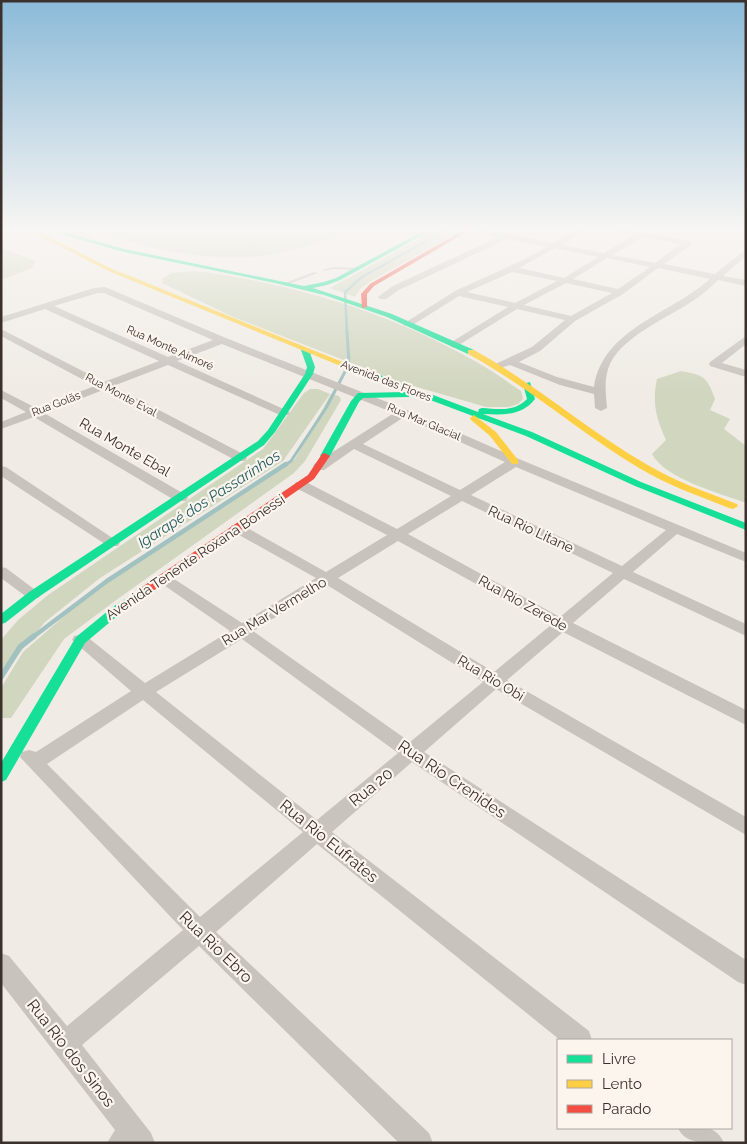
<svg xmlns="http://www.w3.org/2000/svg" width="747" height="1144" font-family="Raleway,sans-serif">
  <rect width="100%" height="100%" fill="#f0ebe5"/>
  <path fill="#d1d6bf" d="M95,229H358C329,238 299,251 269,255C215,263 146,250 95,229Z
    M437,229H464L371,281L361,288L355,297L330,288Z
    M1,248L36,261L32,268L1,280Z
    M195,271C292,283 388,312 473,360C490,369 506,381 521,391L523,399L518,404L509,407H486L400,382L231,316L162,283L163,278L172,273Z
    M681,371C704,375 707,377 715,399L710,410L730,419L724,429L746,446V503C720,493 665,479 652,454L666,440C656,418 652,403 657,379Z
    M310,389H318L330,394L283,461L100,578L45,622L13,661L1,679V640L18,620L48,595L263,449L304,393Z
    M331,394L339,396L341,400L305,461L294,473L119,598L64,639L11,718H1V688L23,652L77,605L107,583L198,521L295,459Z"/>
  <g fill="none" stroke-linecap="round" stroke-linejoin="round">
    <path stroke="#a1c2c1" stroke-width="2.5" d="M347,333L345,292L362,277L448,229"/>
    <path stroke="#a1c2c1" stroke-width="3" d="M284,466L291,461L326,408L349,364L347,331"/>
    <path stroke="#a1c2c1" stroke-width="4.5" d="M33,637L107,581L286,464"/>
    <path stroke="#a1c2c1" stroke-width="5.5" d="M1,677L20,647L34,636"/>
    <path fill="#c9c3be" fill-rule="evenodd" d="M709,229H720L723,230L721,231Z
      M333,267L356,268L358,269L356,270L333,269L324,271L322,270Z
      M314,272L318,273L286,285L282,284Z"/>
    <path fill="#c9c3be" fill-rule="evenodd" d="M464,229H479L505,234L509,233L513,235L553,243L578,229H587L562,245L604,253L634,235L611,231L610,229H625L691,241V245L664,264L715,274L746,249V256L723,276L746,280V286L718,280C710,288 701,296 691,302C666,319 618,338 608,369C604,382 606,395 607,408L601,411L595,408L594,394L560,385L510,365L496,369L491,366L532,347L565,320L517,309L454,348L449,345L450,343L508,307L459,296L411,326H405L403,324L455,291L523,260L547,247L507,239L399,290L386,299H380L378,297L393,286L498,237ZM642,237L681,244L655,263L613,255ZM555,248L598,257L564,278L519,268ZM607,258L650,267L618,289L573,279ZM658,268L710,279C671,314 603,328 594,387L557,377L519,362L540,351L575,321L623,294ZM512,272L557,281L515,303L467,292ZM566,283L612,293L571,316L524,305Z
      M105,287L226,338L407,410L519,459L746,553V562L677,534L633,572L746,624V636L624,579L573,623L746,710V725L563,632L507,680L746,817V835L496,689L424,752L746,960V985L738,982L412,762L332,832L589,1031L592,1040H560L317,844L216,932L429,1133L433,1143H399L199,946L82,1045L151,1133L155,1143H107L115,1130L1,983V953L9,956L67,1026L183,930L20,757L22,752L29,750L36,752L131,691L72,640L74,636L80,635L86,636L145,683L230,631L158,581L155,578L158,575H168L242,623L316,578L232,531L230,528L232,525H242L326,572L387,535L296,488L294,485L296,482H306L397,529L451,496L354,449L324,470H314L313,467L314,464L394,413L222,344L177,361L288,411L290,413L288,415H280L168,365L113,386L245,455L247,458L245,461H237L103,390L44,413L186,495L188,498L186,501H176L34,417L1,429V422L26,412L1,398V390L36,408L95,386L1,336V329L104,382L159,361L45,309L1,323V317L94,288ZM98,293H104L213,340L168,357L54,306ZM404,417L505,462L460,490L363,444ZM516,467L666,530L622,566L471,495ZM462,501L613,573L560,617L408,534ZM398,541L551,625L494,672L338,578ZM327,585L483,682L410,742L253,631ZM242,639L398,753L317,820L156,692ZM143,700L303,832L200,917L47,764Z
      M746,336V344L722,363L746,370V377L710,366L709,364L710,362Z
      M1,466L6,467L120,543L118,546H108L1,476Z
      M1,567L6,568L38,592L41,595L38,598H28L1,578Z
      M678,1128C698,1128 715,1122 724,1143C704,1143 685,1144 678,1128Z"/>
    <path fill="#16e098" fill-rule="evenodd" d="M427,229H434L340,280L327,285L313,288L392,314L474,350V354H468L387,317L324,295L275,283L124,252L61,234L64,232L124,249L304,286L324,282L336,278Z
      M302,348L309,350L315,367L313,374L275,432L264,445L37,598L5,623L1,624V614L29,592L258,441L268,430L305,374L307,367L301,350Z
      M348,365H354L478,412L479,409L482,408C498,409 515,412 527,399L523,384L530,382L535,399C522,416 503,415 483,414L532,432L641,482L746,523V530L635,486L526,436L348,369Z
      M406,392L409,393V397L363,398L359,402L330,456L325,459L322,458L320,456L351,401L358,393Z
      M146,586L150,587L152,590L150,593L122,612L85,643L6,780L1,782V763L76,637L114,606Z"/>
    <path fill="#ffcf43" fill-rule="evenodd" d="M26,229H33L110,268L355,367L348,369L106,270Z
      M468,350H474C534,383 586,429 646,464C674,481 706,492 737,504L738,506L733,509L729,508C699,496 667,485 639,468C580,433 529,387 468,354Z
      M474,415L496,432L518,460V464H512L490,436L471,420L470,418Z"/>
    <path fill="#f24e42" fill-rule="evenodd" d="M465,229H472L374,286L367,294V307L362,308L361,294L370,284Z
      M325,453L330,456L314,479L150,593H142L140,590L142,587L308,475L322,454Z"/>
  </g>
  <linearGradient id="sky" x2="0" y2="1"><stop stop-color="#8bbad8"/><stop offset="0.59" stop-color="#f8f6f3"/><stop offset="1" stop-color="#f8f6f3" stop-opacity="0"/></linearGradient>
  <rect width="747" height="389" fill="url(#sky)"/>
  <g text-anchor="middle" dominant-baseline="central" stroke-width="4.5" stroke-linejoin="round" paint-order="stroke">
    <g font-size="11" fill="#3b302b" stroke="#fbf5ee">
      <text transform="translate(170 348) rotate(24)">Rua Monte Aimoré</text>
      <text transform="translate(386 381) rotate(21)">Avenida das Flores</text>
      <text transform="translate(121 395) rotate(28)">Rua Monte Eval</text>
      <text transform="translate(56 404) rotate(-21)">Rua Golãs</text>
      <text transform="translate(424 422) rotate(23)">Rua Mar Glacial</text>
    </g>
    <g font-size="14" fill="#3b302b" stroke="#fbf5ee">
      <text transform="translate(125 447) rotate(30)">Rua Monte Ebal</text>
      <text transform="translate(531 529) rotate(25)">Rua Rio Litane</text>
      <text transform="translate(195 557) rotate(-34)">Avenida Tenente Roxana Bonessi</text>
      <text transform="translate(523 603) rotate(29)">Rua Rio Zerede</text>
      <text transform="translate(274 611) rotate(-31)">Rua Mar Vermelho</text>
      <text transform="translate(491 678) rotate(31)">Rua Rio Obi</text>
    </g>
    <g font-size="15" font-style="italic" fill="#1f5a5e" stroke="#fbf5ee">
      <text transform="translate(209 499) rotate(-33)">Igarapé dos Passarinhos</text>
    </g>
    <g font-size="16" fill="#3b302b" stroke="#fbf5ee">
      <text transform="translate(452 779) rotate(34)">Rua Rio Crenides</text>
      <text transform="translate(371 787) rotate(-39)">Rua 20</text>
      <text transform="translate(329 841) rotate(39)">Rua Rio Eufrates</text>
      <text transform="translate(216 947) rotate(44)">Rua Rio Ebro</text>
      <text transform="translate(71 1053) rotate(52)">Rua Rio dos Sinos</text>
    </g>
  </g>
  <rect width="747" height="1144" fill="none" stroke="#3b302b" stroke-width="5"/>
  <rect x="557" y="1039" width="175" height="90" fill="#fbf5ee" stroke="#aea6a0"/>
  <rect x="567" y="1055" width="25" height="8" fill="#16e098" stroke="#aea6a0"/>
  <text x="602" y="1064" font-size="15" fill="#3b302b">Livre</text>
  <rect x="567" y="1080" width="25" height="8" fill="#ffcf43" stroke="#aea6a0"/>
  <text x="602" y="1089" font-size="15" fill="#3b302b">Lento</text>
  <rect x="567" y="1105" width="25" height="8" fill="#f24e42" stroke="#aea6a0"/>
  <text x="602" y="1114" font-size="15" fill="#3b302b">Parado</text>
</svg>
